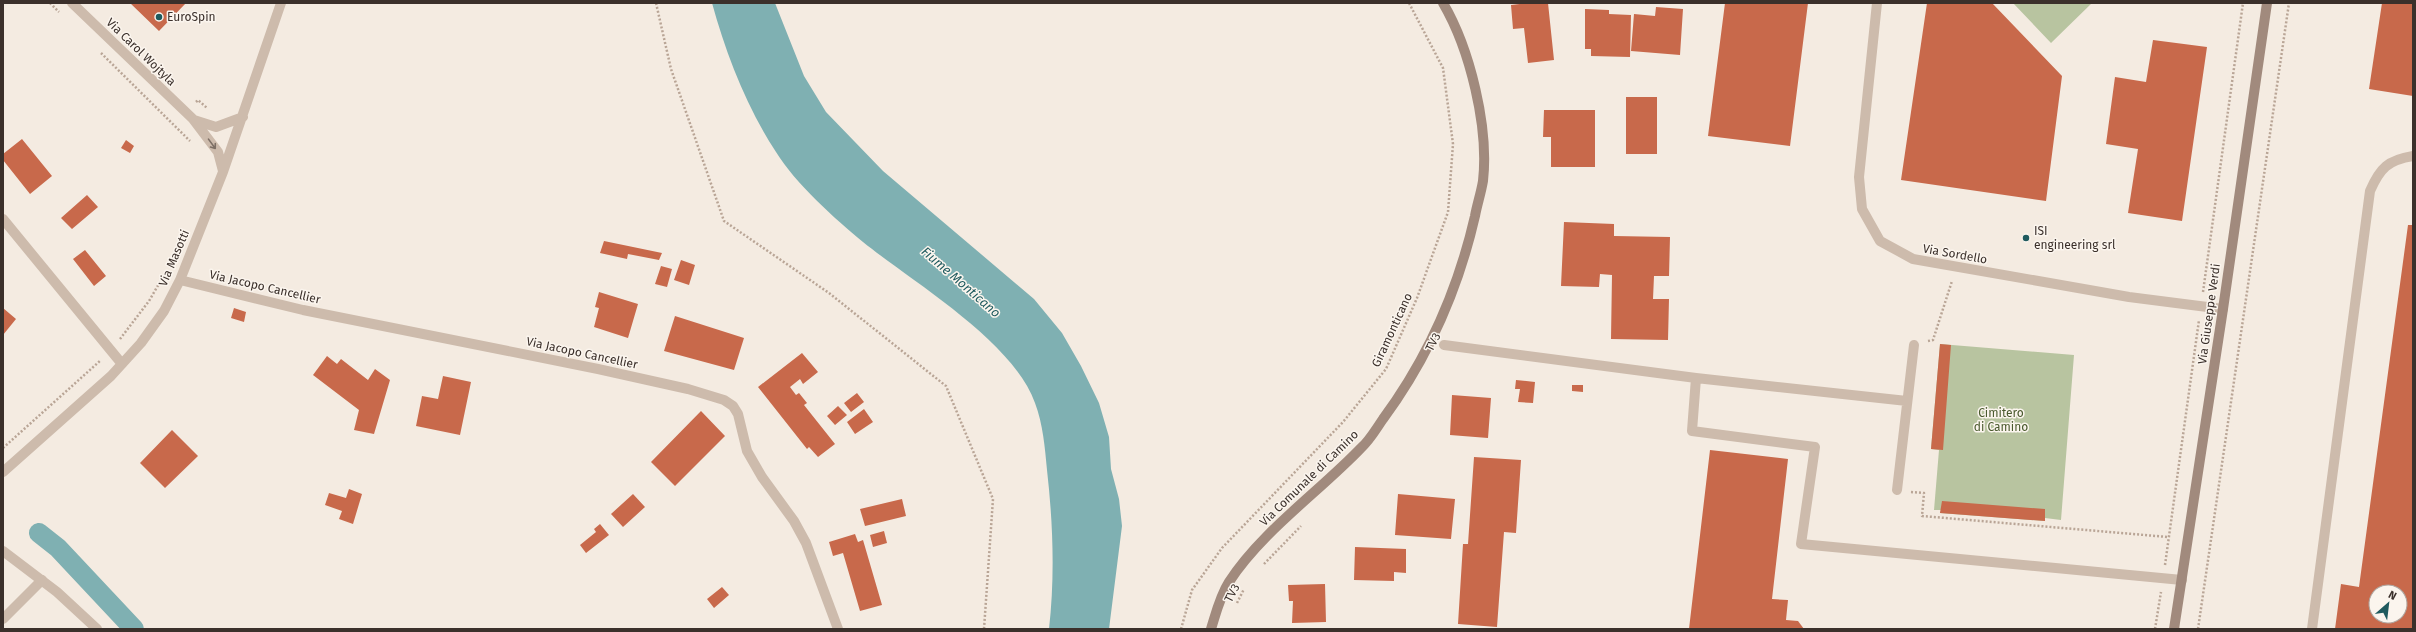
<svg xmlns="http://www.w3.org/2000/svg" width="2416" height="632" font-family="'Fira Sans',sans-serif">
  <rect width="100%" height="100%" fill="#f4ebe1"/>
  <path fill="#b8c4a0" d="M2013,3H2092L2051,43Z
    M1940,344L2074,355L2061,520L2045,518V521L1940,513L1941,510H1934L1939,450L1931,449Z"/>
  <path fill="#7fb0b2" d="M712,3H775L804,76L826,112L883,171L1034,299L1062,333L1081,366L1099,403L1109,437L1111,469L1119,499L1122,526L1109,629H1049C1055,576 1053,523 1047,470C1045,448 1043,424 1035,403C1013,341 914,283 863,242C835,219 795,183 776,152C747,108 726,54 712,3Z"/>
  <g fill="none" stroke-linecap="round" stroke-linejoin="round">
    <path stroke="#7fb0b2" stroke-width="20" d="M39,533L58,548L134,629"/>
  </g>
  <path fill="#c8694b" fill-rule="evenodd" d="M130,3H186L159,31Z
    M1527,3H1548L1554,60L1528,63L1524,28L1513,29L1511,5Z
    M1725,3H1808L1790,146L1708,136Z
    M1927,3H1992L2062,76L2046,201L1901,180Z
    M2382,3H2413V96L2369,89Z
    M1656,7L1683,9L1680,55L1631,51L1634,14L1655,16Z
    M1585,9L1609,10V14L1631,15L1630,57L1591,56V49H1585Z
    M2153,40L2207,47L2182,221L2128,213L2138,149L2106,144L2115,77L2146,82Z
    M1626,97H1657V154H1626Z
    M1544,110H1595V167H1551V137H1543Z
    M22,139L52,176L30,194L3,160V154Z
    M126,140L134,146L130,153L121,148Z
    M87,195L98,207L72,229L61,218Z
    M1564,222L1614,224V236L1670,237L1669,276H1654L1653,299H1669L1668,340L1611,339L1612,275L1600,274L1599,287L1561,286Z
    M2408,225H2413V629H2335L2341,584L2359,587ZM2376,592H2400V616H2376Z
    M604,241L662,253L659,260L628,254L627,259L600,253Z
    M85,250L106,276L94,286L73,259Z
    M681,260L695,265L689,285L674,280Z
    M661,266L672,269L667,287L655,284Z
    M599,292L638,304L628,338L594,327L599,308L595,307Z
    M3,308L16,319L3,335Z
    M234,308L246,312L244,322L231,318Z
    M675,316L744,338L734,370L664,351Z
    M1940,344L1951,345L1943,450L1931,449Z
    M802,353L818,372L803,384L800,379L790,387L796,395L799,393L807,403L804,405L835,444L818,457L809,447L807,449L758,387Z
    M327,356L337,364L341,359L368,380L375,369L390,380L374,434L354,430L359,410L313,375Z
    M443,376L471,382L460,435L416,426L422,396L438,399Z
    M1516,380L1535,382L1533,403L1518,402L1520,389H1515Z
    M1572,385H1583V392L1572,391Z
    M857,393L864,402L851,412L844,403Z
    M1452,395L1491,398L1488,438L1450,435Z
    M838,406L847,415L835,425L827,416Z
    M864,409L873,422L855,434L847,422Z
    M701,411L725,436L675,486L651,462Z
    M172,430L198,456L165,488L140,463Z
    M1710,450L1788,459L1772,599L1788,600L1786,620L1798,621L1804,629H1689Z
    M1474,457L1521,460L1516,533L1504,532L1497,627L1458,624L1463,544H1468Z
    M349,489L362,494L353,524L339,519L342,511L325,505L329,493L346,498Z
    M633,494L645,507L623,527L611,514Z
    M1398,494L1455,499L1451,539L1395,535Z
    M902,499L906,516L865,526L860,509Z
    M1942,501L2045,509V521L1940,513Z
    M600,524L609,535L586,553L580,545L596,532L594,529Z
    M884,531L887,543L873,547L870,535Z
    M855,534L858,542L863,540L882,605L860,611L843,553L833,556L829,542Z
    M1355,547L1406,549V573L1394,572V581L1354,580Z
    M1325,584L1326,622L1292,623L1293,601H1289L1288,585Z
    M722,587L729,595L714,608L707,599Z"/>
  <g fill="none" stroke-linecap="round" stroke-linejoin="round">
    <path stroke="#b9a596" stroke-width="2.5" stroke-dasharray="2 2" stroke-linecap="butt" d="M50,3L59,12
      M656,3L671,69L724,221L829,293L946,386L993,499L984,629
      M101,53L190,141
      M196,102L198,100L207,108
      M2203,292L2243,3
      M120,339L149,301L167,270
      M1928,341L1933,340L1952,281
      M3,448L101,360
      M1911,492L1924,493L1922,516L2168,537
      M1264,564L1301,526
      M2165,565L2199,320
      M1237,603L1244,589
      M1181,629L1192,590L1222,548L1343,422L1386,369L1417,298L1448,212L1453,144L1443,68L1409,3
      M2155,629L2161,592
      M2198,629L2289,3"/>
    <path stroke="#cdbbac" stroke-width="10" d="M1877,3L1859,177L1862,209L1880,241L1913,259L2129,297L2223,309
      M1444,345L1696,378L1907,401
      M1696,378L1692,431L1815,447L1801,544L2182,580
      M1897,490L1914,345
      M3,619L42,580
      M2312,629L2370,191C2380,168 2388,160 2413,156"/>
    <path stroke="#cdbbac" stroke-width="10" d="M72,3L193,119L218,152L223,171
      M194,120L216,127L243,117
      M3,219L122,364
      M180,280L303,310L598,369L688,389L724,400L733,406L738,414L747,451L762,477L794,521L806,543L838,629
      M3,472L111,376L141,343L164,311L180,280L223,172L281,3
      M3,551L57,592L97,629"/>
    <path stroke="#a18a7d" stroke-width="10" d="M1211,629C1216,613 1220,596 1229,582C1261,532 1320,491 1361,448C1370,440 1376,429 1383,419C1428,358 1458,290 1475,216C1477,205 1481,193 1483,181C1489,127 1470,49 1443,3
      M2174,629L2223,309L2267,3"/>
  </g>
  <defs><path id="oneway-shaft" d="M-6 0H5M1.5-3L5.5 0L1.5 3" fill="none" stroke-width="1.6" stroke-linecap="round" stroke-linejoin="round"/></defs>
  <use stroke="#7d6f65" href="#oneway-shaft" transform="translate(212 144) rotate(54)"/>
  <g fill="#1f5a5e" stroke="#fbf5ee" stroke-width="1.5">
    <circle cx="159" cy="17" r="4"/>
    <circle cx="2026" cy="238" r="4"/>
  </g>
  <g text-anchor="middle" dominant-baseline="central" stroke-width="3" stroke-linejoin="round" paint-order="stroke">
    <g font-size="12" fill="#3b302b" stroke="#fbf5ee" text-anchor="start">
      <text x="167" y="17">EuroSpin</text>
      <text x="2034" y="231">ISI<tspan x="2034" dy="14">engineering srl</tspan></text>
    </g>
    <g font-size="12" fill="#3b302b" stroke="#fbf5ee">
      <text transform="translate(141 52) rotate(44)">Via Carol Wojtyla</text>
      <text transform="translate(1955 254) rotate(10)">Via Sordello</text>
      <text transform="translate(174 258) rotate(-67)">Via Masotti</text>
      <text transform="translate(265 287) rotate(13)">Via Jacopo Cancellier</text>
      <text transform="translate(2209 314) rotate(-82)">Via Giuseppe Verdi</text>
      <text transform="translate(1392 330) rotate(-65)">Giramonticano</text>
      <text transform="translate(1433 342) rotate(-63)">TV3</text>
      <text transform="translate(582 353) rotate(12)">Via Jacopo Cancellier</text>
      <text transform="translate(1309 478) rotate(-44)">Via Comunale di Camino</text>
      <text transform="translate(1232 593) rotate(-63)">TV3</text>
    </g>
    <g font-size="12" fill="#4a5a2e" stroke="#fbf5ee">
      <text x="2001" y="413">Cimitero<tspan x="2001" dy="14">di Camino</tspan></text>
    </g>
    <g font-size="13" font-style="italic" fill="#1f5a5e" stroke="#fbf5ee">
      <text transform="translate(961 282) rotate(41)">Fiume Monticano</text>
    </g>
  </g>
  <rect width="2416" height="632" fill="none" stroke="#3b302b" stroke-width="8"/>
  <g transform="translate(2388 604) rotate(28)"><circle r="19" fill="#fbf5ee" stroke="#aea6a0"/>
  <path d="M0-3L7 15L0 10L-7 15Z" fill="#1f5a5e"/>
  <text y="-6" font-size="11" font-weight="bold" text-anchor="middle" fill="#3b302b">N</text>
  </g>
</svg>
